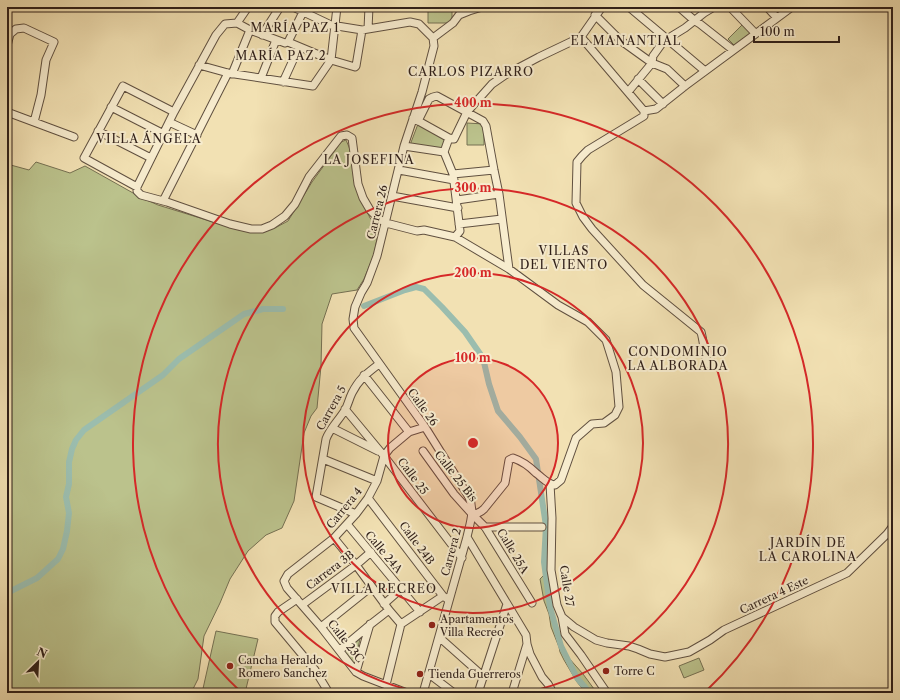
<svg xmlns="http://www.w3.org/2000/svg" width="900" height="700" font-family="'Libre Caslon Text',serif">
  <rect width="100%" height="100%" fill="#f2e1b3"/>
  <filter id="stains"><feTurbulence type="fractalNoise" baseFrequency=".005" numOctaves="4"/><feColorMatrix values="0 0 0 0 .2 0 0 0 0 .09 0 0 0 0 .02 0 0 0 .5 -.17"/></filter>
  <radialGradient id="worn" r=".72"><stop offset=".6" stop-color="#630" stop-opacity="0"/><stop offset="1" stop-color="#630" stop-opacity=".3"/></radialGradient>
  <path fill="#bbc28c" stroke="#757052" d="M428,8H452V23H428Z
    M742,25L751,34L736,47L728,39Z
    M467,123L484,124V145H467Z
    M418,124L443,136L444,141L442,151L410,145Z
    M346,140L352,154L356,187L370,218L379,228L374,255L364,279L357,290L332,294L322,324L321,366L317,408L311,416L304,433L294,501L282,528L266,535L248,551L230,579L220,603L204,636L198,679L191,693H7V164L29,170L36,162L70,173L85,166L142,198L158,205L239,230L261,231L275,228L288,221L312,182L341,142Z
    M545,574L557,632L568,657L583,674L597,693H586L577,682L564,660L560,652L559,647L551,627L549,614L544,601L540,579Z
    M216,631L258,639L245,693H202Z
    M360,639L354,665L344,651Z
    M699,658L704,670L684,678L679,666Z"/>
  <g fill="none" stroke-linecap="round" stroke-linejoin="round">
    <path stroke="#9bbdae" stroke-width="6" d="M364,306L405,290L416,287L424,289L442,307L465,332L483,358L489,384L498,411L520,437L536,459L546,526L544,562L550,607L561,646L577,678L590,693
      M7,593L37,578L58,559L63,549L67,531L69,513L66,497L69,484V462L72,449L76,440L84,430L163,375L179,359L244,314L263,309H283"/>
    <defs>
      <path id="minor" d="M248,7L237,23L225,24L216,35L174,112L137,187V191L141,195L167,202L230,224L251,229H262L272,225L285,216L295,204L309,177L341,136L347,135L352,138L358,184L363,198L370,210L379,219L386,223L417,231L424,230L455,237L509,269L558,305L588,322L606,340L616,372L619,407L615,415L604,423L592,424L576,438L561,480L555,485C547,484 543,478 536,473C530,467 522,461 513,458L509,460L505,483L484,509C480,513 477,514 472,514
        M293,7L331,25L362,30L410,22L419,24L433,38
        M629,7L705,71
        M679,7L695,21L700,24L733,50
        M730,7L755,33
        M767,7L777,18
        M595,15L620,40L652,63L667,69L685,86
        M237,23L250,30L285,43L288,42L331,60L355,67L356,66L362,30
        M368,29L369,7
        M262,35L280,7
        M581,37L644,111
        M433,38L453,23L459,15L469,11L482,7
        M288,42L303,12L304,7
        M7,46L10,34L16,29L24,28L54,42L46,60L41,95L34,122
        M199,65L228,73L313,86L331,60L337,7
        M232,74L250,30
        M261,78L276,40
        M638,79L663,104
        M283,82L299,47
        M628,92L652,63L653,56L663,42L667,39L685,28L704,13L714,7
        M111,107L164,134
        M7,112L74,137
        M413,118L449,138L454,139L467,112L492,84L505,75L539,57L581,37L602,7
        M418,121L429,99L433,97L437,96L483,121L486,126L494,170L499,194L509,269
        M169,122L197,135
        M98,131L151,158
        M449,138L444,152L453,174L460,231L455,237
        M404,146L444,152
        M399,170L454,180
        M453,174L494,170
        M137,187L84,158L123,86L174,112
        M392,196L458,208
        M457,200L499,194
        M163,201L228,73
        M459,224L502,219
        M708,364C704,354 704,343 701,332L643,285L592,229L583,217L576,203L577,162L582,156L588,150L644,116V111L656,109L685,86L792,7
        M364,375L409,432
        M345,409L384,456L462,558
        M332,428L378,451
        M423,451L454,494L472,514L485,527L532,603
        M323,459L377,481
        M550,484L552,518L551,570L557,605L562,617L574,627L596,640L607,643L629,646L638,649L650,654L665,657L689,652L710,640L724,630L847,573L887,534L893,526
        M368,498L443,596L449,600
        M356,514L316,497L326,439C330,428 339,420 345,410C348,405 349,399 352,393C359,379 366,374 379,364
        M347,524L420,612
        M485,527H542
        M467,537L526,635L527,644L530,654L542,677L548,684L553,693
        M334,538L356,565L389,610L401,624
        M297,599L278,612L275,616V622L315,670L329,693
        M384,604L401,589
        M302,605L356,565L371,552
        M562,617L565,634L581,655L607,693
        M321,627L371,587
        M439,637L484,677
        M340,650L371,624L389,610
        M356,672L370,624
        M429,674L454,693
        M386,685L401,624L443,596
        M407,693L363,676L356,672L321,627L287,588L284,581L288,574L334,538L356,514L368,498L377,481L384,456L390,448L409,432L425,427
        M423,693L467,537C470,523 475,511 469,497L440,451L425,427L354,328L353,319L355,307L361,293L367,283L377,256L404,146L422,92L434,46L433,38
        M478,693L507,604
        M512,693L527,644"/>
    </defs>
    <use href="#minor" stroke="#605040" stroke-width="9"/>
    <use href="#minor" stroke="#f7ecce" stroke-width="7"/>
  </g>
  <circle cx="473" cy="443" r="85" fill="#d62828" fill-opacity=".12"/>
  <g fill="none" stroke="#d62828" stroke-width="2">
    <circle cx="473" cy="443" r="85"/>
    <circle cx="473" cy="443" r="170"/>
    <path d="M422 693A255 255 0 1 1 524 693"/>
    <path d="M241 692A340 340 0 1 1 705 692"/>
  </g>
  <g fill="#8f2418" stroke="#f7ecce" stroke-width="1.5">
    <circle cx="432" cy="625" r="4"/>
    <circle cx="230" cy="666" r="4"/>
    <circle cx="606" cy="671" r="4"/>
    <circle cx="420" cy="674" r="4"/>
  </g>
  <g text-anchor="middle" dominant-baseline="central" stroke-width="4" stroke-linejoin="round" paint-order="stroke">
    <g font-size="11" fill="#2f1f19" stroke="#f7ecce">
      <text transform="translate(377 212) rotate(-76)">Carrera 26</text>
      <text transform="translate(423 407) rotate(54)">Calle 26</text>
      <text transform="translate(331 408) rotate(-61)">Carrera 5</text>
      <text transform="translate(413 476) rotate(53)">Calle 25</text>
      <text transform="translate(456 476) rotate(52)">Calle 25 Bis</text>
      <text transform="translate(344 508) rotate(-51)">Carrera 4</text>
      <text transform="translate(417 543) rotate(53)">Calle 24B</text>
      <text transform="translate(513 551) rotate(59)">Calle 25A</text>
      <text transform="translate(384 552) rotate(50)">Calle 24A</text>
      <text transform="translate(451 552) rotate(-75)">Carrera 2</text>
      <text transform="translate(330 570) rotate(-37)">Carrera 3B</text>
      <text transform="translate(567 586) rotate(81)">Calle 27</text>
      <text transform="translate(774 595) rotate(-25)">Carrera 4 Este</text>
      <text transform="translate(346 641) rotate(52)">Calle 23C</text>
    </g>
    <g font-size="11" fill="#2f1f19" stroke="#f7ecce" text-anchor="start">
      <text x="440" y="619">Apartamentos<tspan x="440" dy="13">Villa Recreo</tspan></text>
      <text x="238" y="660">Cancha Heraldo<tspan x="238" dy="13">Romero Sanchez</tspan></text>
      <text x="614" y="671">Torre C</text>
      <text x="428" y="674">Tienda Guerreros</text>
    </g>
    <g font-size="12" letter-spacing="1" fill="#2f1f19" stroke="#f7ecce">
      <text x="295" y="27">MARÍA PAZ 1</text>
      <text x="626" y="40">EL MANANTIAL</text>
      <text x="281" y="55">MARÍA PAZ 2</text>
      <text x="471" y="71">CARLOS PIZARRO</text>
      <text x="149" y="138">VILLA ÁNGELA</text>
      <text x="369" y="159">LA JOSEFINA</text>
      <text x="564" y="250">VILLAS<tspan x="564" dy="14">DEL VIENTO</tspan></text>
      <text x="678" y="351">CONDOMINIO<tspan x="678" dy="14">LA ALBORADA</tspan></text>
      <text x="808" y="542">JARDÍN DE<tspan x="808" dy="14">LA CAROLINA</tspan></text>
      <text x="384" y="588">VILLA RECREO</text>
    </g>
  </g>
  <circle cx="473" cy="443" r="6" fill="#d62828" stroke="#f7ecce" stroke-width="2"/>
  <g font-size="12" text-anchor="middle" font-weight="bold" fill="#d62828" stroke="#f7ecce" stroke-width="4" stroke-linejoin="round" paint-order="stroke">
    <text x="473" y="107">400 m</text>
    <text x="473" y="192">300 m</text>
    <text x="473" y="277">200 m</text>
    <text x="473" y="362">100 m</text>
  </g>
  <rect width="900" height="700" fill="none" stroke="#f2e1b3" stroke-width="24"/>
  <rect x="8" y="8" width="884" height="684" fill="none" stroke="#2f1f19" stroke-width="2"/>
  <rect x="12" y="12" width="876" height="676" fill="none" stroke="#2f1f19"/>
  <g transform="translate(38 662) rotate(24)" stroke="#f7ecce" stroke-width="3" paint-order="stroke">
  <path d="M0-3L7 15L0 10L-7 15Z" fill="#2f1f19"/>
  <text y="-6" font-size="11" font-weight="bold" text-anchor="middle" fill="#2f1f19">N</text>
  </g>
  <path d="M754 36v6h85v-6" fill="none" stroke="#2f1f19" stroke-width="2"/>
  <text x="760" y="36" font-size="12" fill="#2f1f19" stroke="#f7ecce" stroke-width="3" paint-order="stroke">100 m</text>
  <rect width="100%" height="100%" filter="url(#stains)"/>
  <rect width="100%" height="100%" fill="url(#worn)"/>
</svg>
